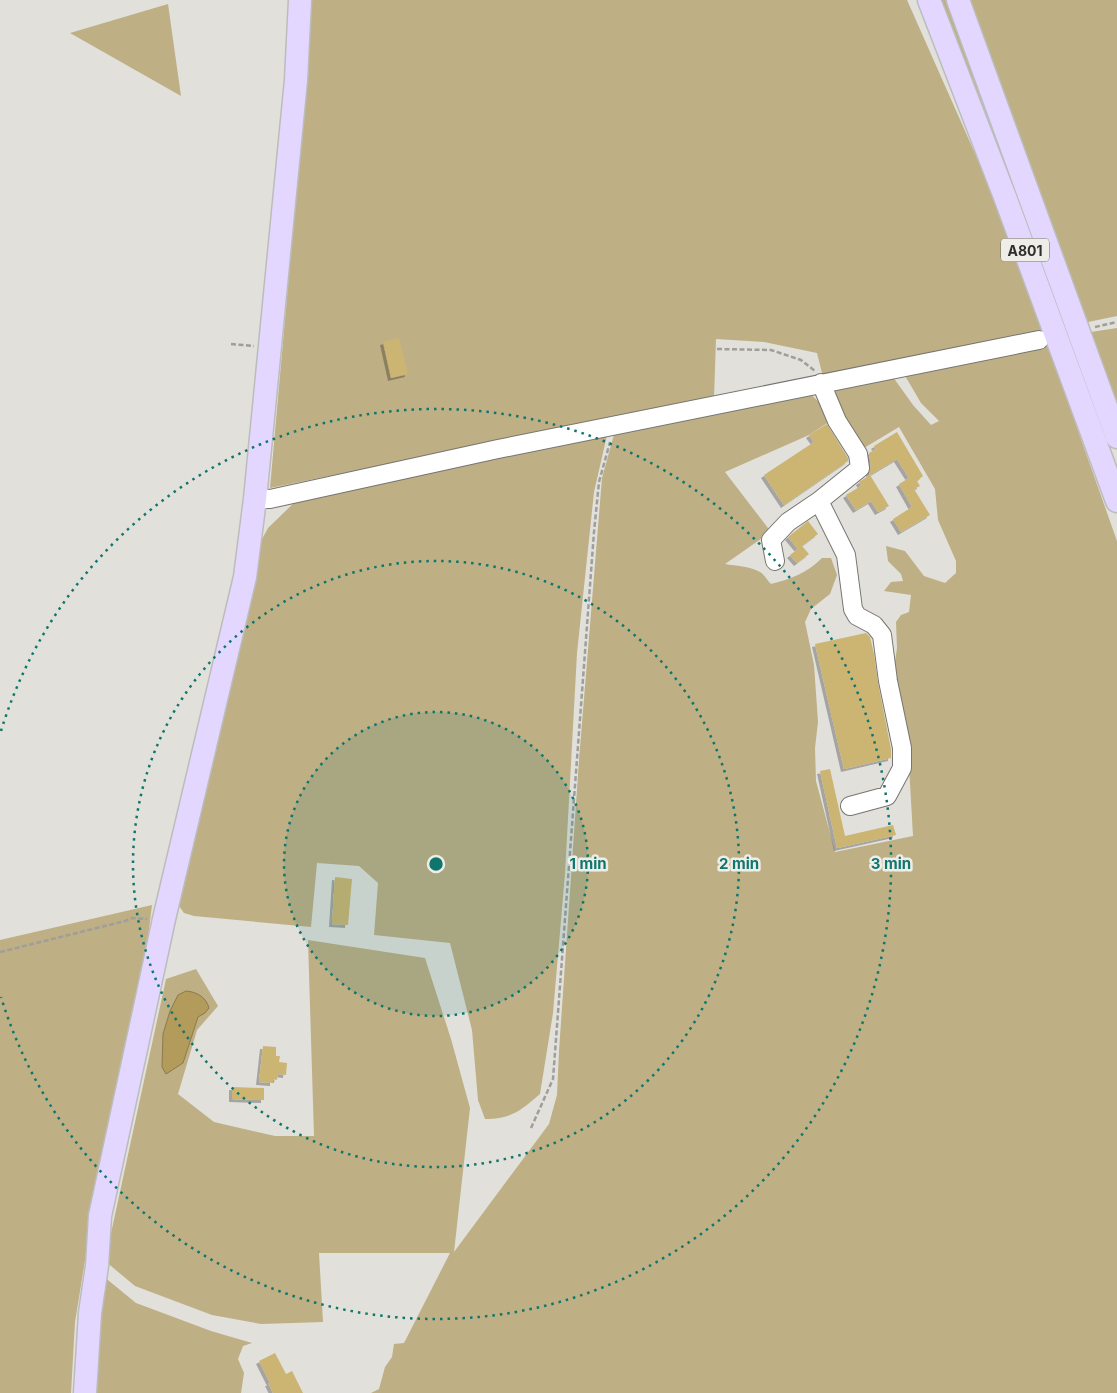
<svg xmlns="http://www.w3.org/2000/svg" width="1117" height="1393" font-family="Inter,sans-serif">
  <defs>
    <filter id="shadow"><feDropShadow dx="-3" dy="3" stdDeviation="0" flood-color="#0004"/></filter>
  </defs>
  <rect width="100%" height="100%" fill="#e1e0db"/>
  <path fill="#beaf84" d="M310,0H907L981,167L1046,332L823,377L817,353L764,342L716,339L714,398L270,488L301,140Z
    M936,0H948L1098,406L1093,407Z
    M968,0H1117V316L1088,322Z
    M168,4L181,96L70,33Z
    M1117,328V406L1091,332Z
    M1047,343L1117,541V1393H371L379,1389L385,1367L392,1357L394,1344L404,1343L450,1253H319L323,1322L261,1324L212,1315L135,1286L105,1261L166,979L196,969L218,1006L197,1030L178,1094L214,1122L275,1136H314L308,940L425,958L451,1039L470,1108L454,1252L549,1124L557,1095L559,1051L579,760L602,478L615,431L806,390L820,403L829,422L809,435L725,472L771,532L725,564C736,566 749,566 760,572C765,575 767,580 771,584C791,579 807,573 822,558H831L837,575L830,594L811,609L805,622L814,665L818,722L815,748L816,781L835,852L913,836L909,766L893,675L897,648L896,622L901,615L909,612L911,595L884,591L891,582L903,581L901,574L888,561L886,546L905,551L924,576L945,583L956,573V561L938,520L935,489L899,427L864,448L854,438L830,391L893,377L913,405L931,425L939,421L921,403L904,374Z
    M608,431L594,492L577,653L565,874L553,1013L540,1094C521,1110 512,1119 485,1119L478,1100L472,1030L450,943L374,935L378,883L359,866L317,863L311,927L194,916L184,913L179,906L183,877L261,541L268,528L300,497Z
    M152,905L147,945L106,1132L75,1322L71,1393H0V940Z
    M103,1276L136,1303L211,1331L252,1343L243,1346L238,1359L244,1373L241,1393H95Z"/>
  <path fill="#b29b5b" stroke="#8b7a4d" d="M186,991C197,992 206,997 209,1008L205,1013L198,1017L183,1063L166,1074L162,1067L163,1034L170,1011L178,995Z"/>
  <path fill="#ccb473" filter="url(#shadow)" d="M399,338L408,374L391,378L383,342Z
    M827,424L848,458V461L784,505L764,475L814,442L809,435Z
    M897,432L923,476L917,481L920,486L914,489L930,515L901,532L893,519L912,507L899,484L909,478L897,459L870,475L869,473L871,466L869,453L876,449L874,446Z
    M870,475L889,506L878,512L871,501L856,510L846,495L861,486L859,482Z
    M808,521L818,534L802,546L809,554L797,563L790,555L798,549L788,537Z
    M866,633L870,637L874,654L878,683L891,749V758L844,769L815,644Z
    M830,769L845,836L893,825L896,835L837,848L820,771Z
    M335,877L352,879L348,925L332,924Z
    M263,1046L276,1047V1056H280L279,1062L287,1063L286,1075L278,1074L277,1080L273,1079V1083L259,1082Z
    M232,1087L264,1088V1100L232,1099Z
    M275,1353L286,1374L292,1371L303,1393H273L268,1383H270L259,1361Z"/>
  <g fill="none" stroke-linecap="round" stroke-linejoin="round">
    <defs>
      <path id="minor" d="M255,499H270L498,449L1039,340
        M819,501L846,555L853,609L857,616L874,625L882,635L888,681L902,748V768L887,796L850,806
        M775,561L771,540L788,522L819,501L860,468L858,454L837,421L821,383"/>
      <path id="major" d="M929,0L1005,197L1117,501
        M958,0L1117,437
        M85,1393L90,1313L97,1266L100,1216L164,919L245,577L255,499L296,80L300,0"/>
    </defs>
    <use href="#minor" stroke="#777571" stroke-width="20"/>
    <use href="#major" stroke="#bcbcbc" stroke-width="25"/>
    <path stroke="#9f9e9b" stroke-width="2.5" stroke-dasharray="5 2.5" stroke-linecap="butt" d="M1095,327L1117,322
      M231,344L254,346
      M717,349L771,350L801,360L815,371
      M0,952L125,921L132,918L147,919
      M531,1128L553,1079L594,532L599,482L610,442"/>
    <use href="#minor" stroke="#fff" stroke-width="18"/>
    <use href="#major" stroke="#e3d7ff" stroke-width="22"/>
  </g>
  <circle cx="436" cy="864" r="152" fill="#0f766e" fill-opacity=".12"/>
  <g fill="none" stroke="#0f766e" stroke-width="2.5" stroke-dasharray="2.5 5">
    <circle cx="436" cy="864" r="152"/>
    <circle cx="436" cy="864" r="303"/>
    <path d="M1 731A455 455 0 1 1 1 997"/>
  </g>
  <g text-anchor="middle" dominant-baseline="central" stroke-width="5" stroke-linejoin="round" paint-order="stroke">
    <rect fill="#eeede8" stroke="#686765" stroke-width="1" x="1001" y="238.5" width="48" height="23" rx="4"/>
    <g font-size="14" font-weight="bold" fill="#2f2e2d">
      <text x="1025" y="250">A801</text>
    </g>
  </g>
  <circle cx="436" cy="864" r="8" fill="#0f766e" stroke="#eeede8" stroke-width="2.5"/>
  <g font-size="15" text-anchor="middle" font-weight="bold" fill="#0f766e" stroke="#eeede8" stroke-width="5" stroke-linejoin="round" paint-order="stroke">
    <text x="588" y="869">1 min</text>
    <text x="739" y="869">2 min</text>
    <text x="891" y="869">3 min</text>
  </g>
</svg>
